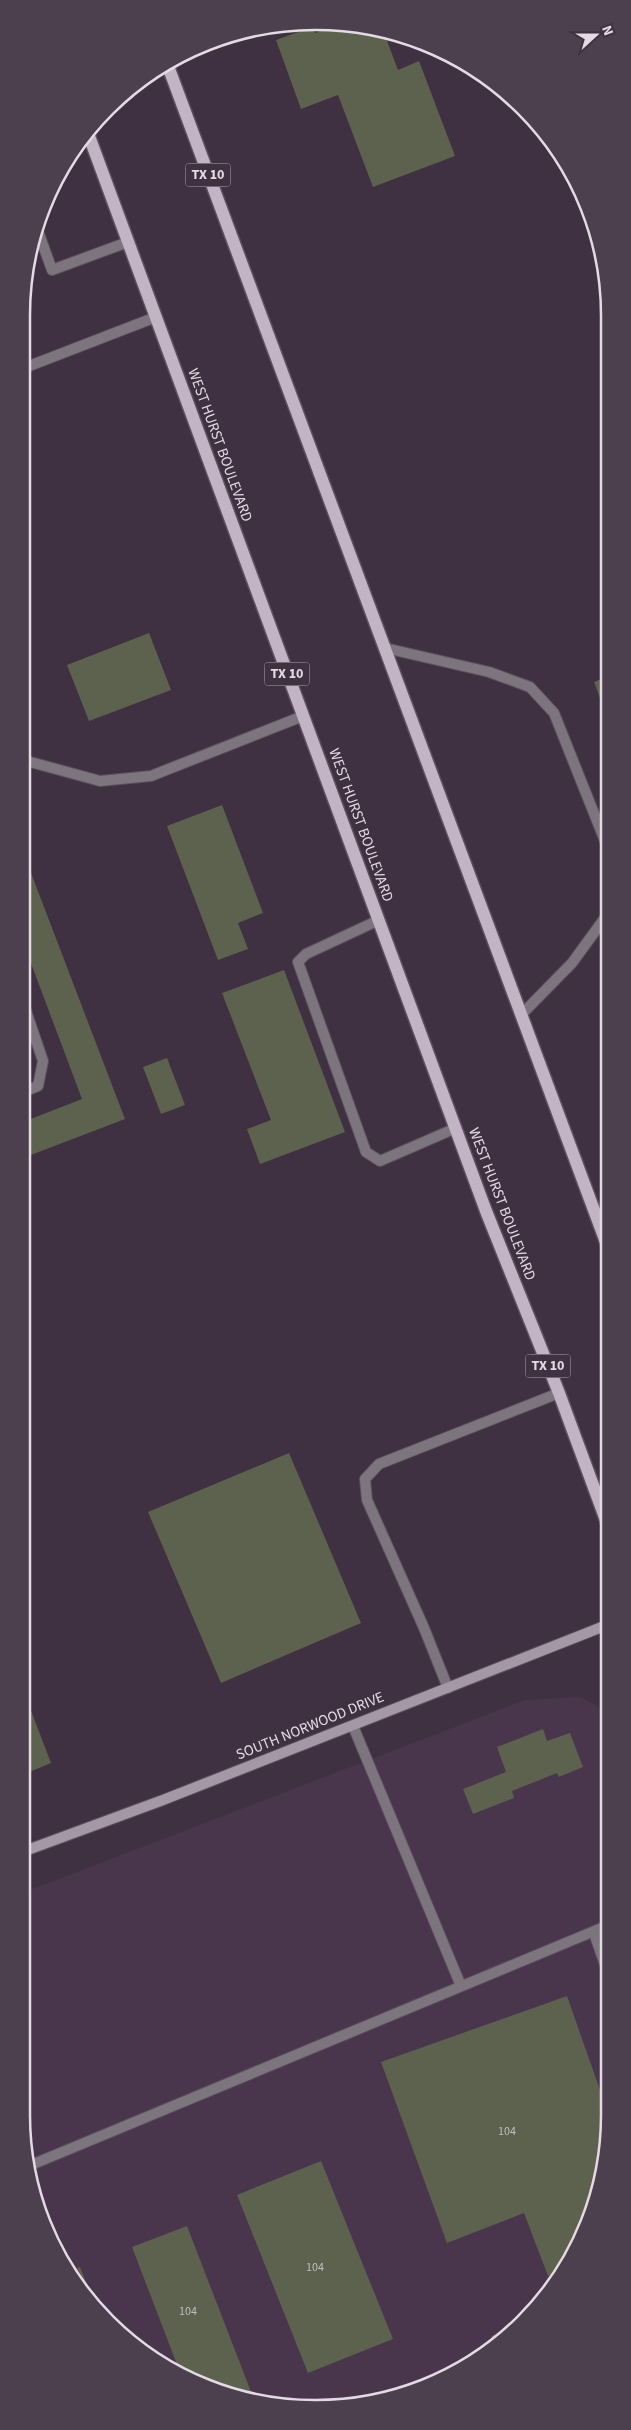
<svg xmlns="http://www.w3.org/2000/svg" width="631" height="2430" font-family="'Source Sans 3',sans-serif">
  <rect width="100%" height="100%" fill="#3f3141"/>
  <path fill="#49364c" d="M581,1697L600,1708L607,1727V2153L570,2261L495,2348L410,2393L296,2408L186,2379L94,2309L44,2227L21,2114L22,1893L525,1700Z"/>
  <path fill="#5c624d" d="M354,24L384,33L398,70L419,61L455,156L373,187L338,95L301,109L276,40L312,27L315,33L337,25Z
    M149,633L171,690L89,721L67,665Z
    M607,677V717L594,682Z
    M222,805L263,913L238,923L248,949L218,960L167,826Z
    M23,852L125,1119L23,1158V1122L82,1099L23,942Z
    M284,970L345,1132L260,1164L247,1129L271,1120L222,993Z
    M167,1058L185,1105L161,1114L143,1067Z
    M289,1453L361,1623L221,1683L148,1512Z
    M22,1687L51,1763L22,1775Z
    M543,1729L547,1741L570,1733L583,1767L559,1777L557,1773L512,1791L514,1798L473,1814L463,1789L506,1772L497,1747Z
    M567,1996L607,2110V2153L570,2261L562,2271L548,2276L524,2213L447,2243L381,2062Z
    M321,2161L393,2339L308,2373L237,2195Z
    M187,2226L253,2397L186,2379L181,2375L132,2247Z
    M80,2267L97,2310L71,2271Z
    M512,2329L503,2338L496,2347L491,2336Z"/>
  <g fill="none" stroke-linecap="round" stroke-linejoin="round">
    <defs>
      <path id="service" d="M39,234L52,270L128,242
        M24,368L156,317
        M385,648L489,672L530,687L554,713L607,846
        M23,760L100,781L151,776L303,716
        M379,920L306,954L298,962L366,1152L380,1161L456,1128
        M522,1014L572,963L607,915
        M23,1092L38,1086L43,1061L23,1002
        M448,1688L424,1628L367,1500L365,1479L379,1464L559,1393
        M353,1726L461,1986
        M604,1927L596,1939L607,1970
        M31,2165L604,1927"/>
      <path id="secondary" d="M22,1852L163,1800L607,1625"/>
      <path id="primary" d="M168,66L607,1245
        M89,136L486,1211L559,1393L607,1523"/>
    </defs>
    <use href="#service" stroke="#5d4f5e" stroke-width="12"/>
    <use href="#secondary" stroke="#5d4f5e" stroke-width="12"/>
    <use href="#primary" stroke="#5d4f5e" stroke-width="15"/>
    <use href="#service" stroke="#7d757e" stroke-width="10"/>
    <use href="#secondary" stroke="#a498a6" stroke-width="10"/>
    <use href="#primary" stroke="#c2b3c5" stroke-width="12"/>
  </g>
  <g text-anchor="middle" dominant-baseline="central" stroke-width="4" stroke-linejoin="round" paint-order="stroke">
    <g font-size="12" fill="#c1bcbe">
      <text x="507" y="2131">104</text>
      <text x="315" y="2267">104</text>
      <text x="188" y="2311">104</text>
    </g>
    <g fill="#3f3141" stroke="#b2a7b3" stroke-width="1">
      <rect x="185.5" y="163.5" width="45" height="23" rx="4"/>
      <rect x="264.5" y="662.5" width="45" height="23" rx="4"/>
      <rect x="525.5" y="1354.5" width="45" height="23" rx="4"/>
    </g>
    <g font-size="14" font-weight="bold" fill="#e3dae4">
      <text x="208" y="175">TX 10</text>
      <text x="287" y="674">TX 10</text>
      <text x="548" y="1366">TX 10</text>
    </g>
    <g font-size="15" fill="#e3dae4" stroke="#3f3141">
      <text transform="translate(220 445) rotate(70)">WEST HURST BOULEVARD</text>
      <text transform="translate(361 825) rotate(70)">WEST HURST BOULEVARD</text>
      <text transform="translate(502 1204) rotate(69)">WEST HURST BOULEVARD</text>
      <text transform="translate(310 1726) rotate(-22)">SOUTH NORWOOD DRIVE</text>
    </g>
  </g>
  <path d="M0 0H631V2430H0ZM315 30H316A285 285 0 0 1 601 315V2115A285 285 0 0 1 316 2400H315A285 285 0 0 1 30 2115V315A285 285 0 0 1 315 30Z" fill="#4c3f4e" fill-rule="evenodd"/>
  <path fill="none" stroke="#e3dae4" stroke-width="2.5" d="M315 30H316A285 285 0 0 1 601 315V2115A285 285 0 0 1 316 2400H315A285 285 0 0 1 30 2115V315A285 285 0 0 1 315 30Z"/>
  <g transform="translate(596 35) rotate(69)" stroke="#3f3141" stroke-width="4" paint-order="stroke">
  <path d="M0-4L9 19L0 12L-9 19Z" fill="#e3dae4"/>
  <text y="-8" font-size="14" font-weight="bold" text-anchor="middle" fill="#e3dae4">N</text>
  </g>
</svg>
